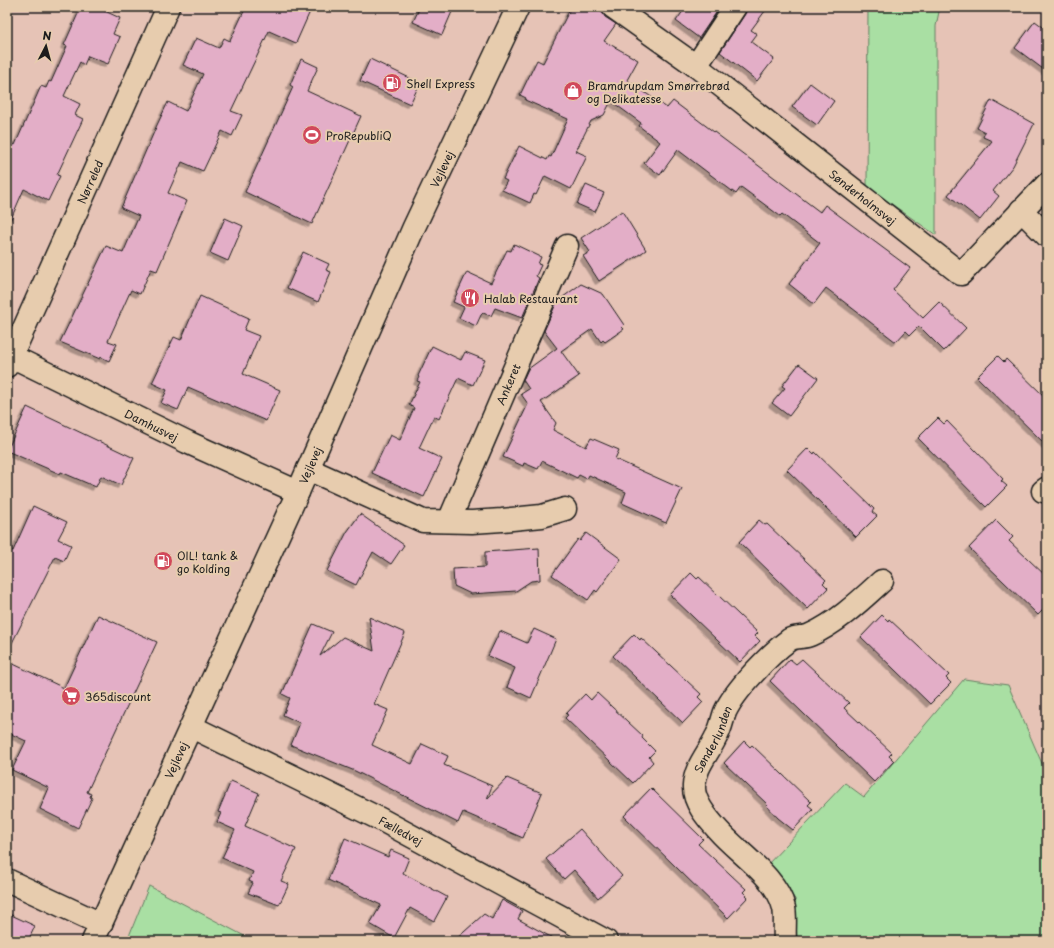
<svg xmlns="http://www.w3.org/2000/svg" width="1054" height="948" font-family="'Playpen Sans',sans-serif">
  <defs>
    <filter id="shadow"><feDropShadow dx="-3.5" dy="3.5" stdDeviation="0" flood-color="#0004"/></filter>
  </defs>
  <rect width="100%" height="100%" fill="#e6c3b6"/>
  <filter id="ink" filterUnits="userSpaceOnUse"><feTurbulence type="fractalNoise" baseFrequency=".025" numOctaves="2"/><feDisplacementMap in="SourceGraphic" scale="8" xChannelSelector="R" yChannelSelector="G"/><feConvolveMatrix kernelMatrix="1 2 1 2 8 2 1 2 1" color-interpolation-filters="sRGB"/></filter>
  <g filter="url(#ink)">
    <path fill="#a9dfa3" stroke="#627e60" d="M868,7H940L936,26V235L867,187Z
      M964,679L1008,685L1047,775V941H797L795,899L766,866L845,783L864,797Z
      M149,886L254,941H127Z"/>
    <path fill="#e3aec7" stroke="#1c1c1c" filter="url(#shadow)" d="M81,7H96L120,18L113,34L120,37L108,64L88,56L84,65L80,62L64,96L80,104L75,115L83,119L57,175L60,176L48,201L24,189L7,228V142L15,145L41,86L46,88L49,81L51,82L67,46L64,45Z
      M246,7H312L296,43L269,31L231,111L242,115L232,136L222,131L203,171L182,162L168,193L187,201L157,271L151,269L140,294L131,290L108,341L117,344L109,361L101,357L100,359L60,342L106,246L123,253L139,216L121,208L157,125L168,102L186,111L203,74L183,65L196,38L219,48L224,38L230,41Z
      M420,7H454L442,35L413,22Z
      M571,7H600L605,17L616,24L604,41L638,60L627,80L667,108L673,101L820,212L825,205L910,268L893,290L923,318L939,302L966,328L944,351L919,326L910,335L906,331L896,342L826,288L814,304L789,284L820,243L782,214L780,216L741,187L736,194L678,150L660,175L644,163L660,142L639,126L641,123L611,101L604,115L591,121L576,151L587,156L571,189L545,176L536,195L534,194L530,203L502,190L507,181L503,179L519,146L547,160L549,156L551,157L568,119L525,100L526,98L520,95L537,60L543,63Z
      M686,7H720L699,38L676,21Z
      M747,7H768L751,30L757,34L751,42L774,59L757,81L720,52L745,14Z
      M1035,21L1047,30V72L1015,48Z
      M301,59L318,67L307,91L361,116L312,224L245,192L293,87L290,85Z
      M370,59L420,83L410,104L360,81Z
      M810,83L834,101L817,125L792,107Z
      M991,100L1034,124L1013,166L993,191L999,196L980,220L948,195L992,141L983,137L985,132L977,128Z
      M586,185L604,193L595,212L577,204Z
      M622,211L646,250L599,281L583,256L590,252L581,238Z
      M225,218L243,226L228,261L210,253Z
      M514,244L541,257L538,264L541,265L536,276L539,278L522,318L495,308L491,316L483,313L481,315L476,326L459,318L464,307L453,302L467,272L491,283L507,250L511,251Z
      M303,252L329,264L326,270L331,272L318,302L287,288Z
      M581,284L603,294L624,325L622,327L624,329L605,342L603,340L601,342L592,329L561,351L579,376L541,402L556,423L553,430L586,447L591,438L619,450L615,459L682,489L666,523L622,503L626,492L589,475L587,479L579,475L577,478L542,461L538,469L524,463L523,466L503,457L528,404L521,394L529,389L523,380L528,369L557,348L544,331L558,299L559,300Z
      M200,296L249,318L244,330L259,336L243,374L280,390L266,421L188,387L178,410L161,403L167,390L152,383L174,337L181,340Z
      M432,346L461,360L465,352L485,360L473,385L458,378L439,419L434,416L419,448L442,459L424,497L372,473L390,435L400,440L414,408L409,405L420,382L417,381L419,377L418,376Z
      M998,356L1004,362L1006,359L1047,399V446L977,377Z
      M799,364L818,378L789,416L772,403L785,388L782,386Z
      M27,407L134,458L121,485L101,476L96,487L61,472L60,474L7,451Z
      M938,418L944,424L947,421L1003,479L1001,481L1007,486L986,507L918,438Z
      M808,448L814,454L815,452L874,509L872,512L877,516L856,537L787,470Z
      M33,506L67,522L58,539L71,545L64,561L55,557L7,653V549L13,551Z
      M360,514L404,545L391,564L373,552L356,585L327,571L347,532Z
      M759,520L765,525L767,524L826,580L823,583L828,588L808,609L739,542Z
      M996,520L1013,537L1009,541L1047,577V606L1038,615L969,548Z
      M586,533L621,559L597,592L595,590L588,600L552,575L578,539L580,541Z
      M539,548L540,580L531,581L516,591L471,594L454,586L453,569L485,567V552Z
      M691,573L697,579L699,577L758,633L755,636L760,641L740,662L670,595Z
      M98,615L157,642L87,792L91,794L90,797L92,798L78,828L40,809L49,788L12,770L26,741L7,732V661L64,688Z
      M882,615L888,621L889,619L949,675L946,678L951,683L930,704L861,637Z
      M369,617L405,633L374,704L388,710L372,745L412,764L422,744L448,756L444,765L492,786L487,799L507,778L542,793L523,838L463,812L458,823L355,771L291,745L300,723L283,715L290,698L282,694L313,624L332,632L320,656L343,637L374,651Z
      M534,629L556,639L531,698L507,687L515,668L488,656L500,631L527,643Z
      M634,634L640,640L641,638L701,694L698,697L703,702L683,723L613,656Z
      M790,659L796,664L802,659L849,703L844,708L892,753L889,756L894,761L874,782L770,681Z
      M597,693L643,736L642,738L655,751L649,757L653,762L633,783L565,718L568,715L566,714L585,694L591,700Z
      M744,741L750,747L752,745L811,802L808,805L813,809L793,830L778,818L766,805L767,804L724,763Z
      M231,781L259,793L245,826L296,849L281,881L289,884L279,905L248,893L253,883L249,881L253,872L222,858L235,830L217,822L221,813L218,812Z
      M651,788L703,839L698,844L746,889L743,892L748,897L728,918L624,816Z
      M580,829L622,876L598,898L574,870L564,879L546,859Z
      M345,838L388,857L391,850L409,858L403,873L447,897L434,921L410,908L394,938L370,924L381,905L328,880Z
      M502,900L522,911L518,919L558,941H454L484,914L492,919Z
      M7,913L35,926L28,941H7Z"/>
    <g fill="none" stroke-linecap="round" stroke-linejoin="round">
      <defs>
        <g id="minor">
          <path id="s1" d="M613,7L696,66L961,274L1047,184"/>
          <path d="M696,66L735,7"/>
          <path d="M1021,210L1047,236"/>
          <path id="s2" d="M7,354L187,442L298,492"/>
          <path id="s3" d="M7,366L168,7"/>
          <path d="M308,469L423,521L472,522L502,520L542,516L565,509"/>
          <path d="M1043,491L1047,488"/>
          <path id="s4" d="M449,521L567,246"/>
          <path id="s5" d="M192,727L380,819L606,941"/>
          <path d="M7,880L101,924"/>
          <path id="s6" d="M785,941C784,930 786,918 784,908C777,877 738,853 718,830C708,819 693,802 694,786C695,767 708,754 716,737C721,729 722,720 725,712C735,690 770,654 789,640C795,636 804,638 810,635C837,623 860,601 882,581"/>
        </g>
        <g id="tertiary">
          <path id="s7" d="M93,941L298,492L414,227L518,7"/>
        </g>
      </defs>
      <use href="#minor" stroke="#1c1c1c" stroke-width="25"/>
      <use href="#tertiary" stroke="#1c1c1c" stroke-width="25"/>
      <use href="#minor" stroke="#e7ccae" stroke-width="22"/>
      <use href="#tertiary" stroke="#e7ccae" stroke-width="22"/>
    </g>
  </g>
  <defs>
    <symbol id="fuel-disc" viewBox="-11 -11 22 22"><circle r="9.5" fill="#d1495b" stroke="#e7ccae"/><path d="M-5.5-6h7V0h2V4h1.3V-2.5L3-4.5l.8-.8L6-3V5H2.5V1h-1V6h-7ZM-4.2-4.7v3.2H.2V-4.7Z" fill="#fff"/></symbol>
    <symbol id="shop-disc" viewBox="-11 -11 22 22"><circle r="9.5" fill="#d1495b" stroke="#e7ccae"/><path d="M-5-2.5h2.3a2.7 3.5 0 0 1 5.4 0H5L5.5 6h-11ZM-1.5-2.5h3a1.5 2.3 0 0 0-3 0Z" fill="#fff"/></symbol>
    <symbol id="stadium-disc" viewBox="-11 -11 22 22"><circle r="9.5" fill="#d1495b" stroke="#e7ccae"/><path d="M0-5a6.5 5 0 1 0 0 10a6.5 5 0 1 0 0-10ZM-3.5-1.8h7v3.6h-7Z" fill="#fff"/></symbol>
    <symbol id="restaurant-disc" viewBox="-11 -11 22 22"><circle r="9.5" fill="#d1495b" stroke="#e7ccae"/><path d="M-5-6h1v4h1v-4h1v4h1v-4h1v5L-1.5 .5V6h-2V.5L-5-1ZM5-6V6H3V1.5H1.5Q1.5-4 5-6Z" fill="#fff"/></symbol>
    <symbol id="supermarket-disc" viewBox="-11 -11 22 22"><circle r="9.5" fill="#d1495b" stroke="#e7ccae"/><path d="M-6-5.5h2.5l.6 2H6L4.5 2H-2.5L-4.4-4H-6ZM-1.5 3.2a1.3 1.3 0 1 0 .1 0ZM3 3.2a1.3 1.3 0 1 0 .1 0Z" fill="#fff"/></symbol>
  </defs>
  <g fill-rule="evenodd">
    <use href="#fuel-disc" x="381" y="72" width="22" height="22"/>
    <use href="#shop-disc" x="562" y="80" width="22" height="22"/>
    <use href="#stadium-disc" x="301" y="124" width="22" height="22"/>
    <use href="#restaurant-disc" x="459" y="287" width="22" height="22"/>
    <use href="#fuel-disc" x="152" y="550" width="22" height="22"/>
    <use href="#supermarket-disc" x="60" y="685" width="22" height="22"/>
  </g>
  <g text-anchor="middle" dominant-baseline="central" stroke-width="4" stroke-linejoin="round" paint-order="stroke">
    <g font-size="11" fill="#1c1c1c" stroke="#e7ccae" text-anchor="start">
      <text x="406" y="83">Shell Express</text>
      <text x="587" y="85">Bramdrupdam Smørrebrød<tspan x="587" dy="13">og Delikatesse</tspan></text>
      <text x="326" y="135">ProRepubliQ</text>
      <text x="484" y="298">Halab Restaurant</text>
      <text x="177" y="555">OIL! tank &amp;<tspan x="177" dy="13">go Kolding</tspan></text>
      <text x="85" y="696">365discount</text>
    </g>
    <g font-size="11" fill="#1c1c1c" stroke="#e7ccae">
      <text stroke="none"><textPath href="#s7" startOffset="847">Vejlevej</textPath></text>
      <text stroke="none"><textPath href="#s3" startOffset="202">Nørreled</textPath></text>
      <text stroke="none"><textPath href="#s1" startOffset="314">Sønderholmsvej</textPath></text>
      <text stroke="none"><textPath href="#s4" startOffset="149">Ankeret</textPath></text>
      <text stroke="none"><textPath href="#s2" startOffset="161">Damhusvej</textPath></text>
      <text stroke="none"><textPath href="#s7" startOffset="523">Vejlevej</textPath></text>
      <text stroke="none"><textPath href="#s6" startOffset="239">Sønderlunden</textPath></text>
      <text stroke="none"><textPath href="#s7" startOffset="199">Vejlevej</textPath></text>
      <text stroke="none"><textPath href="#s5" startOffset="233">Fælledvej</textPath></text>
    </g>
  </g>
  <rect width="1054" height="948" fill="none" stroke="#e7ccae" stroke-width="24"/>
  <rect x="12" y="12" width="1030" height="924" fill="none" stroke="#1c1c1c" stroke-width="1.5" filter="url(#ink)"/>
  <g transform="translate(46 46) rotate(6)" stroke="#e7ccae" stroke-width="3" paint-order="stroke">
  <path d="M0-3L7 15L0 10L-7 15Z" fill="#1c1c1c"/>
  <text y="-6" font-size="11" font-weight="bold" text-anchor="middle" fill="#1c1c1c">N</text>
  </g>
</svg>
